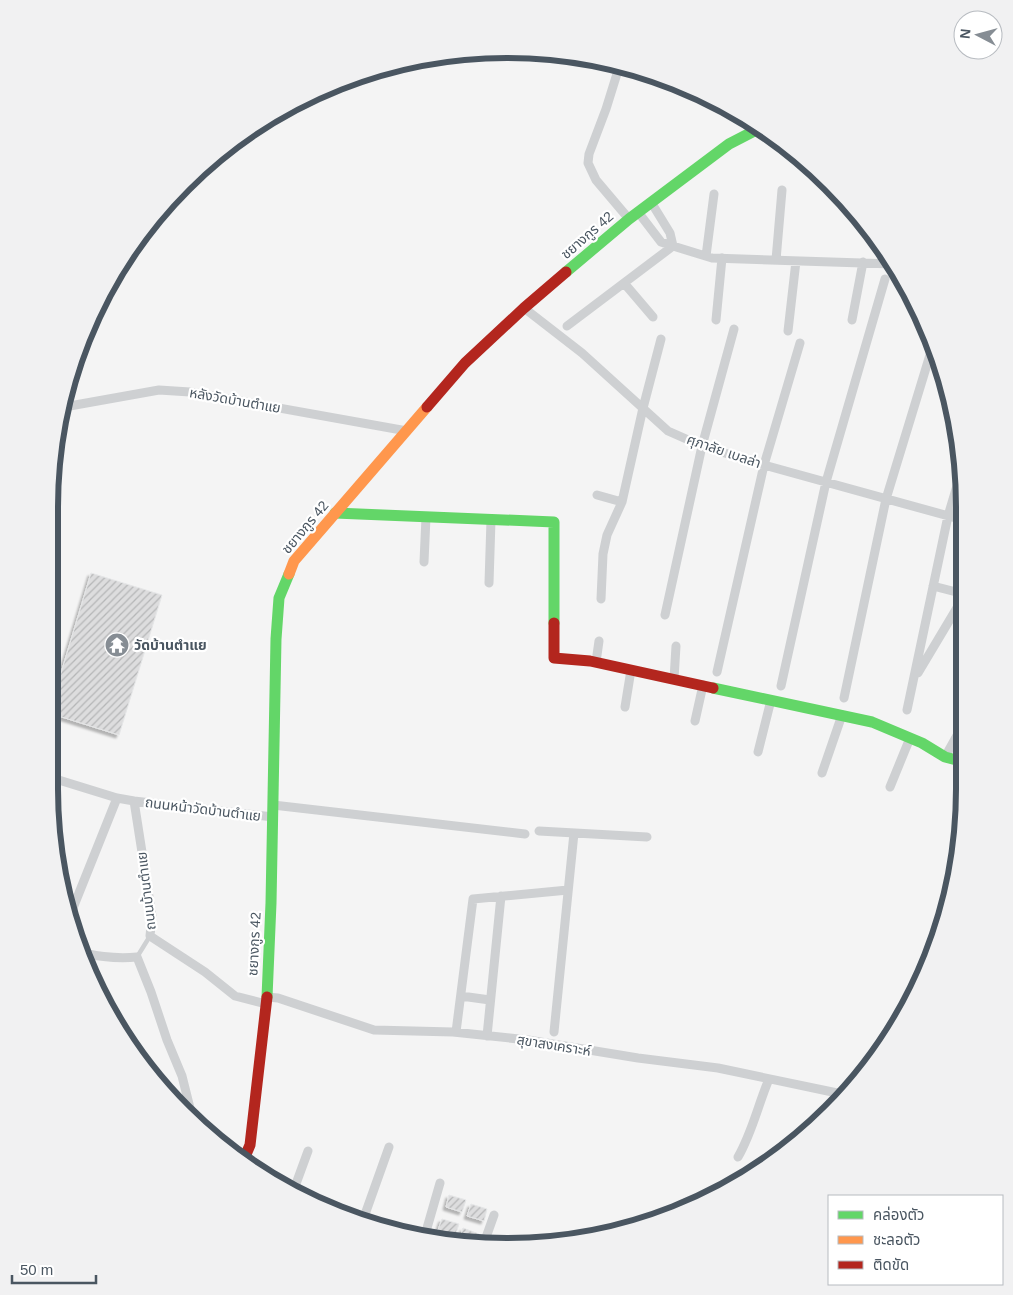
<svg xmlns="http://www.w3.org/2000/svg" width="1013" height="1295" font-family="Arial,'Noto Sans Thai',sans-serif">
  <defs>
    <pattern id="building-hatch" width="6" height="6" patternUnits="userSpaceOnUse" patternTransform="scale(1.25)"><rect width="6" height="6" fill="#ddddde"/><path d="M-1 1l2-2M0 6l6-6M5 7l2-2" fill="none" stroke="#b5b6b7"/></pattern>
    <filter id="shadow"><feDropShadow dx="-3" dy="3" stdDeviation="1" flood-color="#0004"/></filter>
  </defs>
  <rect width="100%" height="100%" fill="#f4f4f4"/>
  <path fill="url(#building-hatch)" stroke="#e5e6e7" filter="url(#shadow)" d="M91,573L162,595L119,735L49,713Z
    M449,1195L466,1200L462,1212L446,1207Z
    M471,1204L487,1209L484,1221L467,1216Z
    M442,1219L459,1224L455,1236L438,1230Z
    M463,1228L479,1234L476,1242L459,1240Z"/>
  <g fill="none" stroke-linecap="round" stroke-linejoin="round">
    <path stroke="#ced0d2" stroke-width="4.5" d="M137,957L150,936"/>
    <path stroke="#ced0d2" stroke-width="9" d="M620,64L606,109L589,154L588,163L596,180L629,219
      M638,212L661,242L673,246L670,233L651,202
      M706,256L714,194
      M776,260L782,190
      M624,283L653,317
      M524,308L582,353L668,431L702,446L764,465L963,520
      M716,320L722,258
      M852,320L863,262
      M567,326L673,246L712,258L893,264
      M788,331L796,261
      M64,407L159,390L190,392L407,431
      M597,495L622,502
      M424,562L426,517
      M489,583L491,520
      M933,586L964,594
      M601,599L603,554L607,535L622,502L643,408L661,339
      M665,615L702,446L734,329
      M596,662L599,641
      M717,672L764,465L800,343
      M918,673L964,596
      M674,679L676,646
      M781,686L826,482L885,279
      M844,698L886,499L933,345
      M625,707L631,670
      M907,710L948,516L962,469
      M695,721L703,685
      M758,752L771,700
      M945,757L964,723
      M822,773L842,715
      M49,777L117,798L134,801L152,916L150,936L205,972L235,996L266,1004
      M890,787L910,738
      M134,801L273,817
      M273,805L525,834
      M539,831L647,837
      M69,918L117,798
      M83,953C101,957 118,959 137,957L151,992L167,1040L182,1076L193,1120
      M461,996L490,1000
      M267,997L278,998L374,1030L453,1032L528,1040L638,1058L718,1068L842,1094
      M456,1032L473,899L568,890
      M554,1032L574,833
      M487,1036L501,896
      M738,1157C752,1133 758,1105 769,1079
      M293,1192L308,1151
      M363,1220L389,1147
      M425,1235L440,1183
      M484,1243L494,1215"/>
    <path stroke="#63d668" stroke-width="11" d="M566,272L629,219L729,144L760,128
      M335,513L554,522V623
      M713,688L872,722L922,743L945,757L964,762
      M267,997L271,903L276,639L279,598L289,574"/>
    <path stroke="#ff974d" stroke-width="11" d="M289,574L294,561L427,407"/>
    <path stroke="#b3261e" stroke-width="11" d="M427,407L465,363L524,308L566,272
      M554,623V658L590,661L713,688
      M244,1159L250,1145L267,997"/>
  </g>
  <defs>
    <symbol id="temple-disc" viewBox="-11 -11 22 22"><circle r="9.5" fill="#868d94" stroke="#fff"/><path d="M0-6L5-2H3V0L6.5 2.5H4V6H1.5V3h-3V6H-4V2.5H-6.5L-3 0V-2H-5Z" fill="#fff"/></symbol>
  </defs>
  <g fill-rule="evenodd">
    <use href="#temple-disc" x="103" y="631" width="28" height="28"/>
  </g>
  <g text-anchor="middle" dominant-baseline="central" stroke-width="4.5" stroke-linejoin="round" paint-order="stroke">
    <g font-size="14" fill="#4a5661" stroke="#fff">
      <text transform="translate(587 235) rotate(-41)">ชยางกูร 42</text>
      <text transform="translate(235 400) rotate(10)">หลังวัดบ้านตำแย</text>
      <text transform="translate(724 451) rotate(19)">ศุภาลัย เบลล่า</text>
      <text transform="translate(305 527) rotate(-50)">ชยางกูร 42</text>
      <text transform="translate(203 809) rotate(7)">ถนนหน้าวัดบ้านตำแย</text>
      <text transform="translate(146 891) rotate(-97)">ถนนบ้านตำแย</text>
      <text transform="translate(254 944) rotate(-87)">ชยางกูร 42</text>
      <text transform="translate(554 1045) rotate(9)">สุขาสงเคราะห์</text>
    </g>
    <g font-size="14" font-weight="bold" fill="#4a5661" stroke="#fff" text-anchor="start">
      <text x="134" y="645">วัดบ้านตำแย</text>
    </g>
  </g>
  <path d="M0 0H1013V1295H0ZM507 58H507A449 449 0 0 1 956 507V789A449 449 0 0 1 507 1238H507A449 449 0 0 1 58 789V507A449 449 0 0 1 507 58Z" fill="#f1f1f2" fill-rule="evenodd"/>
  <path fill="none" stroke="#4a5661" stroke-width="6" d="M507 58H507A449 449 0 0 1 956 507V789A449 449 0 0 1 507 1238H507A449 449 0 0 1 58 789V507A449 449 0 0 1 507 58Z"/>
  <rect x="828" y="1195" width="175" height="90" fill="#ffffff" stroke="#b7bbc0"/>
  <rect x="838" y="1211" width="25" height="8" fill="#63d668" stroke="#b7bbc0"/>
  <text x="873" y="1220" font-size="15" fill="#4a5661">คล่องตัว</text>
  <rect x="838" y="1236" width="25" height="8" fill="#ff974d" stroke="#b7bbc0"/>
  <text x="873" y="1245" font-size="15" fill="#4a5661">ชะลอตัว</text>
  <rect x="838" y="1261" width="25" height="8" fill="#b3261e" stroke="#b7bbc0"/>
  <text x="873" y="1270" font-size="15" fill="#4a5661">ติดขัด</text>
  <g transform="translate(978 35) rotate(276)"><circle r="24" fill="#ffffff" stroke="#b7bbc0"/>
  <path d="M0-4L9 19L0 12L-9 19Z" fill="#868d94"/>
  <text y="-8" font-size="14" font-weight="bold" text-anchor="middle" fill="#4a5661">N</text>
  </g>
  <path d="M12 1275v8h84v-8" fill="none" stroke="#4a5661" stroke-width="2.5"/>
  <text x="20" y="1275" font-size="15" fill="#4a5661" stroke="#ffffff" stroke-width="4" paint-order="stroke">50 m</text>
</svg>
